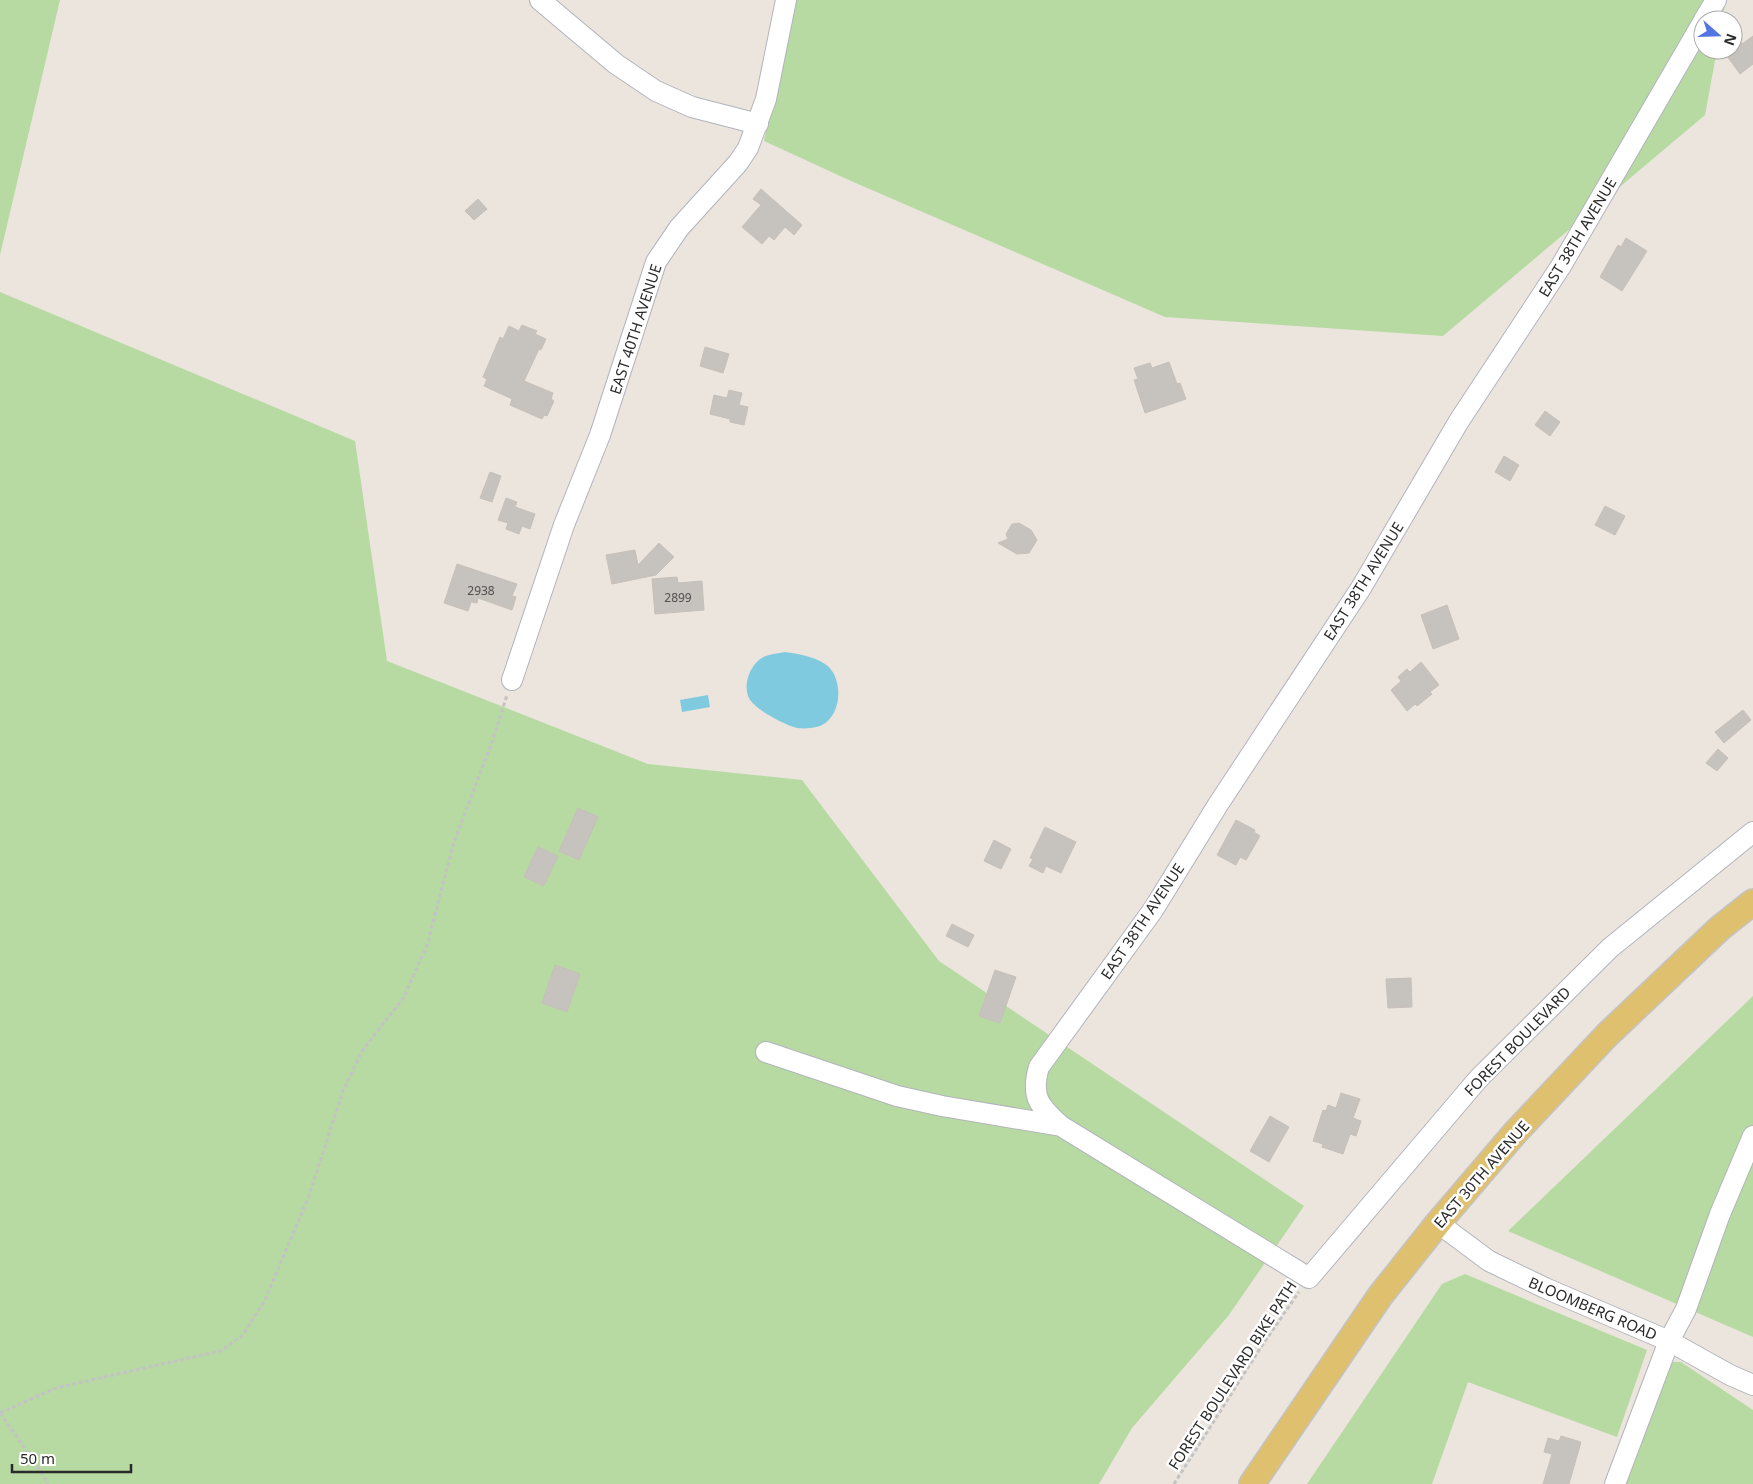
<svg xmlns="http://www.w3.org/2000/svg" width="1753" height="1484" font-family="'Noto Sans',sans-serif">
  <rect width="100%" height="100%" fill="#ebe5de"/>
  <path fill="#b7daa2" d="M0,0H60L0,255Z
    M795,0H1726L1722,20H1703V50H1717L1705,115L1443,336L1165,317L851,181L764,141L790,14Z
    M0,292L355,441L387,661L648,764L802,780L939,961L1304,1206L1229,1315L1132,1428L1099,1484H0Z
    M1753,996V1337L1508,1231Z
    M1465,1274L1647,1350L1617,1437L1468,1382L1432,1484H1307L1442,1284Z
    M1669,1362H1681L1753,1410V1484H1624Z"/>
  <path fill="#7fcadf" d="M785,652C798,654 813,656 825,664C844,676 843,717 820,726C814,728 804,729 797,728C785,725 754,709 749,698C743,686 749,668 759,660C765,654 777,654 785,652Z
    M708,695L710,707L682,712L680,700Z"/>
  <path fill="#c6c2bd" stroke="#c6c0b8" d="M1753,36V64L1740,74L1724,52L1727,50H1733V45L1740,41L1742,44Z
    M761,189L802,225L794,235L785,227L774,240L769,236L762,244L742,227L761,205L753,199Z
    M478,199L487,209L474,220L465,211Z
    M1626,238L1647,251L1622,291L1600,277L1618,245L1621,247Z
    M522,325L537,331L535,334L546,339L541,350L539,349L524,381L553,393L551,399L554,401L547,416L544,415L542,419L510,405L512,399L484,386L487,379L483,377L500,337L503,339L509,326L519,331Z
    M705,347L729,354L723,373L700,366Z
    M1169,362L1177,384L1180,383L1186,399L1145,413L1134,380L1138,379L1134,368L1150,363L1152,368Z
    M729,390L742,393L739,405L748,407L744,425L730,422V419L710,414L714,395L727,398Z
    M1545,411L1560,422L1550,436L1535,425Z
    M1504,456L1519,465L1510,481L1495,472Z
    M490,472L501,476L492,502L480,498Z
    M506,498L517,502L515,507L535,514L530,529L522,526L519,534L506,529L508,523L498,520Z
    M1605,506L1625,516L1615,535L1595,525Z
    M1019,523L1031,530L1037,540L1029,553L1017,554L998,543L1008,539L1006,534L1012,524Z
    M659,543L674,557L656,575L612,584L606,555L635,550L638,565Z
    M457,564L517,584L512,596L516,597L512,610L478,598L477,603L471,602L468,611L444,603Z
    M677,577L678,583L702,581L704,610L655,614L652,579Z
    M1447,605L1459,639L1433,649L1421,615Z
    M1421,662L1439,685L1430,692L1432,694L1417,706L1415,704L1407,711L1391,690L1401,681L1398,677L1407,669L1410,672Z
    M1743,710L1751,720L1724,743L1715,732Z
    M1718,749L1728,758L1717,771L1706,763Z
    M578,808L598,817L579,860L559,851Z
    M1236,820L1255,830L1254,832L1260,836L1246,860L1240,857L1236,865L1217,855Z
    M1045,827L1076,842L1061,873L1046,866L1043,873L1029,866L1033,859L1030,858Z
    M994,840L1011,849L1001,869L984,861Z
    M538,847L558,856L544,886L524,877Z
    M952,924L974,935L968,947L946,936Z
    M555,965L580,974L567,1012L542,1003Z
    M995,970L1016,977L1000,1023L979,1016Z
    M1411,978L1412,1007L1388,1008L1386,979Z
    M1341,1093L1360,1099L1353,1118L1361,1121L1356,1136L1350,1134L1343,1154L1322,1147L1323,1144L1313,1141L1323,1110L1326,1111L1328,1105L1336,1108Z
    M1270,1116L1289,1127L1269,1162L1250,1151Z
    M1561,1436L1581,1442L1569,1484H1543L1552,1454L1544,1452L1548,1438L1559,1441Z"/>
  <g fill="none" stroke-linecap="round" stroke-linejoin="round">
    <defs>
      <path id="minor" d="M540,0L616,64L656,91L692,107L758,124
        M1704,20L1716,0
        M1703,22L1561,266L1459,421L1361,588L1219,803L1153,910L1039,1067C1030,1097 1040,1107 1061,1126L1309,1278L1479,1078L1610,948L1753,832
        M512,680L564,525L600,435L656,262L679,228L738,163L748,148L766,99L786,0
        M766,1052L897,1096L942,1106L1061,1126
        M1438,1223L1489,1261L1545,1288L1669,1341L1730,1375L1753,1385
        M1615,1484L1669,1341L1686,1309L1720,1214L1753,1136"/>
      <path id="major" d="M1252,1484L1380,1296L1438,1223L1514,1134L1607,1035L1720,928L1753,902"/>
    </defs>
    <use href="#minor" stroke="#b2b4bc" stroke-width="22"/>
    <use href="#major" stroke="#c3c3c3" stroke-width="28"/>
    <path stroke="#c3c3c3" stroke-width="3" stroke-dasharray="4 2.5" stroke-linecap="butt" d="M0,1413L56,1388L220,1351L242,1336L264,1302L308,1198L343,1091L362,1051L404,997L427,945L454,842L492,742L507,695
      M0,1413L36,1464L48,1484
      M1174,1484L1263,1344L1299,1292"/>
    <use href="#minor" stroke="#fff" stroke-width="20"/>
    <use href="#major" stroke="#dfc06f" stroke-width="25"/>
  </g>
  <g text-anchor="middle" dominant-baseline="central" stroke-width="5" stroke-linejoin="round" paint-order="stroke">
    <g font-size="12" fill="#51504f">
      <text x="481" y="590">2938</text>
      <text x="678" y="597">2899</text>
    </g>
    <g font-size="15" fill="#2a2a2a" stroke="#fff">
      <text transform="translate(1577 237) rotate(-59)">EAST 38TH AVENUE</text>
      <text transform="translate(635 329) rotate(-72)">EAST 40TH AVENUE</text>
      <text transform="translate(1363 581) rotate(-58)">EAST 38TH AVENUE</text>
      <text transform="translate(1142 921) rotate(-56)">EAST 38TH AVENUE</text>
      <text transform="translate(1517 1041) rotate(-46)">FOREST BOULEVARD</text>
      <text transform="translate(1481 1174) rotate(-49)">EAST 30TH AVENUE</text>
      <text transform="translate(1593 1308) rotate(23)">BLOOMBERG ROAD</text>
      <text transform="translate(1232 1375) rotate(-57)">FOREST BOULEVARD BIKE PATH</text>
    </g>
  </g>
  <g transform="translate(1718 35) rotate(110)"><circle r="24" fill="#ffffff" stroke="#aaaaaa"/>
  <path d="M0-4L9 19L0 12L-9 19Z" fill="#5374e3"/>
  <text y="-8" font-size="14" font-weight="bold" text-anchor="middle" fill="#2a2a2a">N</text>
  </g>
  <path d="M12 1464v8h119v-8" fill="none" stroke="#2a2a2a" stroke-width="2.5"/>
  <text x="20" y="1464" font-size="15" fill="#2a2a2a" stroke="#ffffff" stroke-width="4" paint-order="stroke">50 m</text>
</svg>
